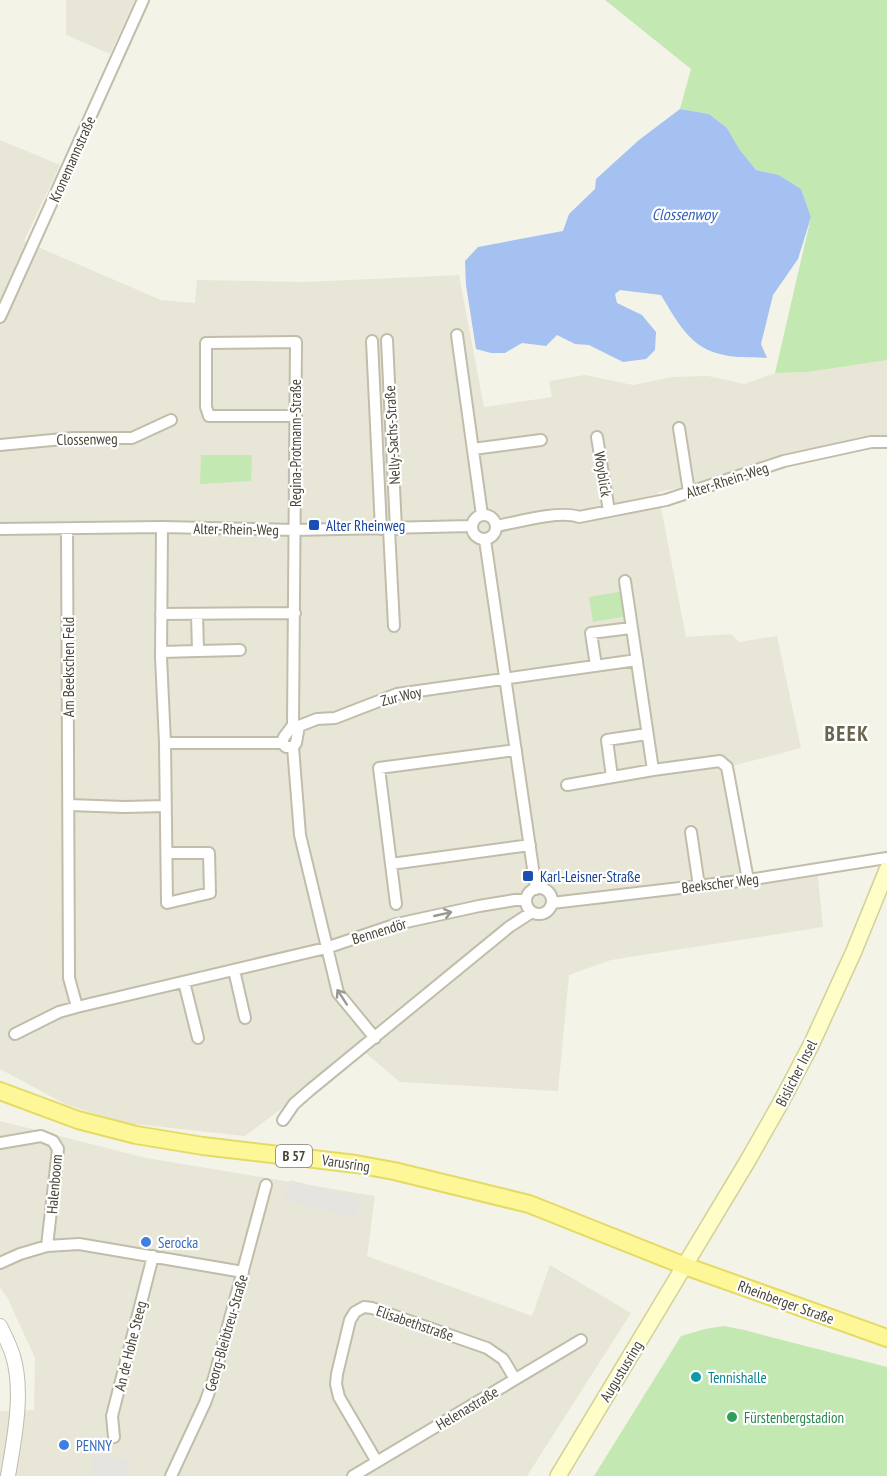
<svg xmlns="http://www.w3.org/2000/svg" width="887" height="1476" font-family="'PT Sans Narrow',sans-serif">
  <rect width="100%" height="100%" fill="#f4f3e8"/>
  <path fill="#e8e6d6" d="M66,0H135L110,54L66,35Z
    M0,140L60,165L24,241L161,300L195,303L197,280L305,282L459,275L484,407L552,397L549,381L585,375L633,385L672,377L708,376L744,384L775,373L808,372L887,360V440L691,486L658,492L686,637L731,634L739,642L777,636L801,748L728,767L748,880L817,868L823,927L611,960L569,975L558,1091L400,1082L361,1049L245,1136L125,1123L65,1104L0,1069Z
    M0,1121L146,1158L375,1196L367,1256L532,1316L550,1265L631,1313L527,1476H0V1411L34,1410L35,1358L7,1297L0,1288Z"/>
  <path fill="#c3e8b1" d="M605,0H887V360L808,372L775,373L811,217L801,189L779,175L756,170L739,150L727,128L709,114L680,109L691,69Z
    M201,455H252L251,481L200,484Z
    M624,591L628,616L593,622L589,597Z
    M724,1326L744,1330L887,1367V1476H594L681,1336L705,1329Z"/>
  <path fill="#e5e4e0" d="M290,1180L361,1198L355,1218L284,1199Z
    M95,1453L132,1462L127,1475L133,1476H90Z"/>
  <path fill="#a5c1f1" d="M680,109L709,114L727,128L739,149L756,170L779,175L801,189L811,217L798,259L773,295L761,344L767,358C753,357 737,358 724,355C690,349 677,321 661,295L620,290L615,294L617,303L642,315L656,332L655,350L646,359L623,362L589,345L575,344L557,335L546,346L522,343L505,353H491L476,349L466,285L465,261L478,247L563,231L569,214L595,189L596,179L639,140Z"/>
  <g fill="none" stroke-linecap="round" stroke-linejoin="round">
    <defs>
      <path id="minor" d="M0,317L143,0
        M457,335L482,515
        M387,340L396,529
        M372,341L381,529
        M679,428L689,492
        M597,437L609,511
        M0,445L73,438H132L171,420
        M473,449L541,440
        M472 527a12 12 0 1 1 24 0a12 12 0 1 1-24 0Z
        M497,526C518,522 559,510 579,517L666,500L784,461L871,442H887
        M162,527L161,657L165,743L167,903L210,893L209,853H167
        M0,529L162,527L295,530L472,526
        M67,529L69,978L77,1007
        M389,529L394,626
        M485,540L536,889
        M625,581L653,770
        M161,614L295,613
        M198,651L240,650
        M161,652L198,651L197,614
        M596,666L591,633L631,628
        M293,725C295,597 296,469 296,342L206,343V407L209,416H296
        M299,726L317,719L335,718L397,694L637,660
        M165,743H282
        M293,747H286L282,743L284,737L293,725L299,726L296,743L293,747L300,835L338,993L375,1038
        M612,777L607,740L647,734
        M567,785L653,770L720,761L727,767L748,880
        M69,805L124,807L166,806
        M691,832L699,886
        M391,864L530,845
        M526 901a13 13 0 1 1 26 0a13 13 0 1 1-26 0Z
        M552,903L748,880L887,858
        M396,904L379,768L516,750
        M234,970L245,1018
        M184,982L198,1038
        M15,1034L59,1012L77,1007L326,948L397,924L479,906L515,900H526
        M283,1120L294,1104L310,1090L509,927L532,912
        M0,1143L41,1136L53,1141L58,1149L47,1246
        M0,1263L20,1254L47,1246L79,1244L243,1272
        M114,1437L112,1416L153,1256
        M377,1462L339,1397L336,1384L337,1374L350,1320L355,1312L364,1307L372,1308L487,1348L503,1359L515,1379
        M171,1476L205,1403L214,1378L266,1185
        M353,1476L581,1340"/>
      <path id="tertiary" d="M0,1326C5,1336 10,1346 13,1356C24,1392 14,1440 8,1476"/>
      <path id="secondary" d="M558,1476L747,1162L780,1104L812,1043L854,951L887,870"/>
      <path id="primary" d="M0,1091L78,1120L136,1135L203,1146L356,1164L394,1171L529,1204L685,1266L887,1338"/>
    </defs>
    <use href="#minor" stroke="#c0bdab" stroke-width="14"/>
    <use href="#tertiary" stroke="#c0bdab" stroke-width="16"/>
    <use href="#secondary" stroke="#d4d198" stroke-width="18"/>
    <use href="#primary" stroke="#e4da66" stroke-width="20"/>
    <use href="#minor" stroke="#fff" stroke-width="10"/>
    <use href="#tertiary" stroke="#fff" stroke-width="14"/>
    <use href="#secondary" stroke="#fffdc8" stroke-width="15"/>
    <use href="#primary" stroke="#fef797" stroke-width="16"/>
  </g>
  <defs><path id="oneway-shaft" d="M-6 0H5M1.5-3L5.5 0L1.5 3" fill="none" stroke-width="1.6" stroke-linecap="round" stroke-linejoin="round" transform="scale(1.5)"/></defs>
  <g stroke="#9a9991">
    <use href="#oneway-shaft" transform="translate(443 914) rotate(-13)"/>
    <use href="#oneway-shaft" transform="translate(342 997) rotate(-123)"/>
  </g>
  <g fill="#1a4fb4" stroke="#fff" stroke-width="2">
    <rect x="308" y="519" width="12" height="12" rx="3"/>
    <rect x="522" y="870" width="12" height="12" rx="3"/>
  </g>
  <g fill="#3f7fe0" stroke="#fff" stroke-width="2">
    <circle cx="146" cy="1242" r="6"/>
    <circle cx="64" cy="1445" r="6"/>
  </g>
  <circle fill="#0f9aa8" stroke="#fff" stroke-width="2" cx="696" cy="1377" r="6"/>
  <circle fill="#2e9e5b" stroke="#fff" stroke-width="2" cx="732" cy="1417" r="6"/>
  <g text-anchor="middle" dominant-baseline="central" stroke-width="4.5" stroke-linejoin="round" paint-order="stroke">
    <rect fill="#fff" stroke="#7f7d73" stroke-width="1.5" x="276" y="1145" width="36" height="22" rx="4.5"/>
    <g font-size="14" font-weight="bold" fill="#484537">
      <text x="294" y="1156">B 57</text>
    </g>
    <g font-size="15" fill="#484537" stroke="#fff">
      <text transform="translate(72 159) rotate(-66)">Kronemannstraße</text>
      <text transform="translate(392 435) rotate(-93)">Nelly-Sachs-Straße</text>
      <text transform="translate(87 439) rotate(-1)">Clossenweg</text>
      <text transform="translate(295 443) rotate(-90)">Regina-Protmann-Straße</text>
      <text transform="translate(603 474) rotate(81)">Woyblick</text>
      <text transform="translate(727 480) rotate(-18)">Alter-Rhein-Weg</text>
      <text transform="translate(236 529) rotate(1)">Alter-Rhein-Weg</text>
      <text transform="translate(68 667) rotate(-90)">Am Beekschen Feld</text>
      <text transform="translate(401 696) rotate(-14)">Zur Woy</text>
      <text transform="translate(720 883) rotate(-7)">Beekscher Weg</text>
      <text transform="translate(379 931) rotate(-17)">Bennendör</text>
      <text transform="translate(796 1073) rotate(-63)">Bislicher Insel</text>
      <text transform="translate(346 1163) rotate(8)">Varusring</text>
      <text transform="translate(54 1184) rotate(-85)">Halenboom</text>
      <text transform="translate(786 1302) rotate(20)">Rheinberger Straße</text>
      <text transform="translate(415 1323) rotate(19)">Elisabethstraße</text>
      <text transform="translate(226 1333) rotate(-74)">Georg-Bleibtreu-Straße</text>
      <text transform="translate(130 1346) rotate(-76)">An de Hohe Steeg</text>
      <text transform="translate(621 1371) rotate(-59)">Augustusring</text>
      <text transform="translate(467 1408) rotate(-31)">Helenastraße</text>
    </g>
    <g font-size="15" fill="#164399" stroke="#fff" text-anchor="start">
      <text x="326" y="525">Alter Rheinweg</text>
      <text x="540" y="876">Karl-Leisner-Straße</text>
    </g>
    <g font-size="15" fill="#366cbe" stroke="#fff" text-anchor="start">
      <text x="158" y="1242">Serocka</text>
      <text x="76" y="1445">PENNY</text>
    </g>
    <g font-size="15" fill="#0d838f" stroke="#fff" text-anchor="start">
      <text x="708" y="1377">Tennishalle</text>
    </g>
    <g font-size="15" fill="#27864d" stroke="#fff" text-anchor="start">
      <text x="744" y="1417">Fürstenbergstadion</text>
    </g>
    <g font-size="16" font-style="italic" fill="#2f5fb4" stroke="#fff">
      <text x="684" y="214">Clossenwoy</text>
    </g>
    <g font-size="21" font-weight="bold" letter-spacing="1.5" fill="#6b654e" stroke="#fff">
      <text x="847" y="733">BEEK</text>
    </g>
  </g>
</svg>
